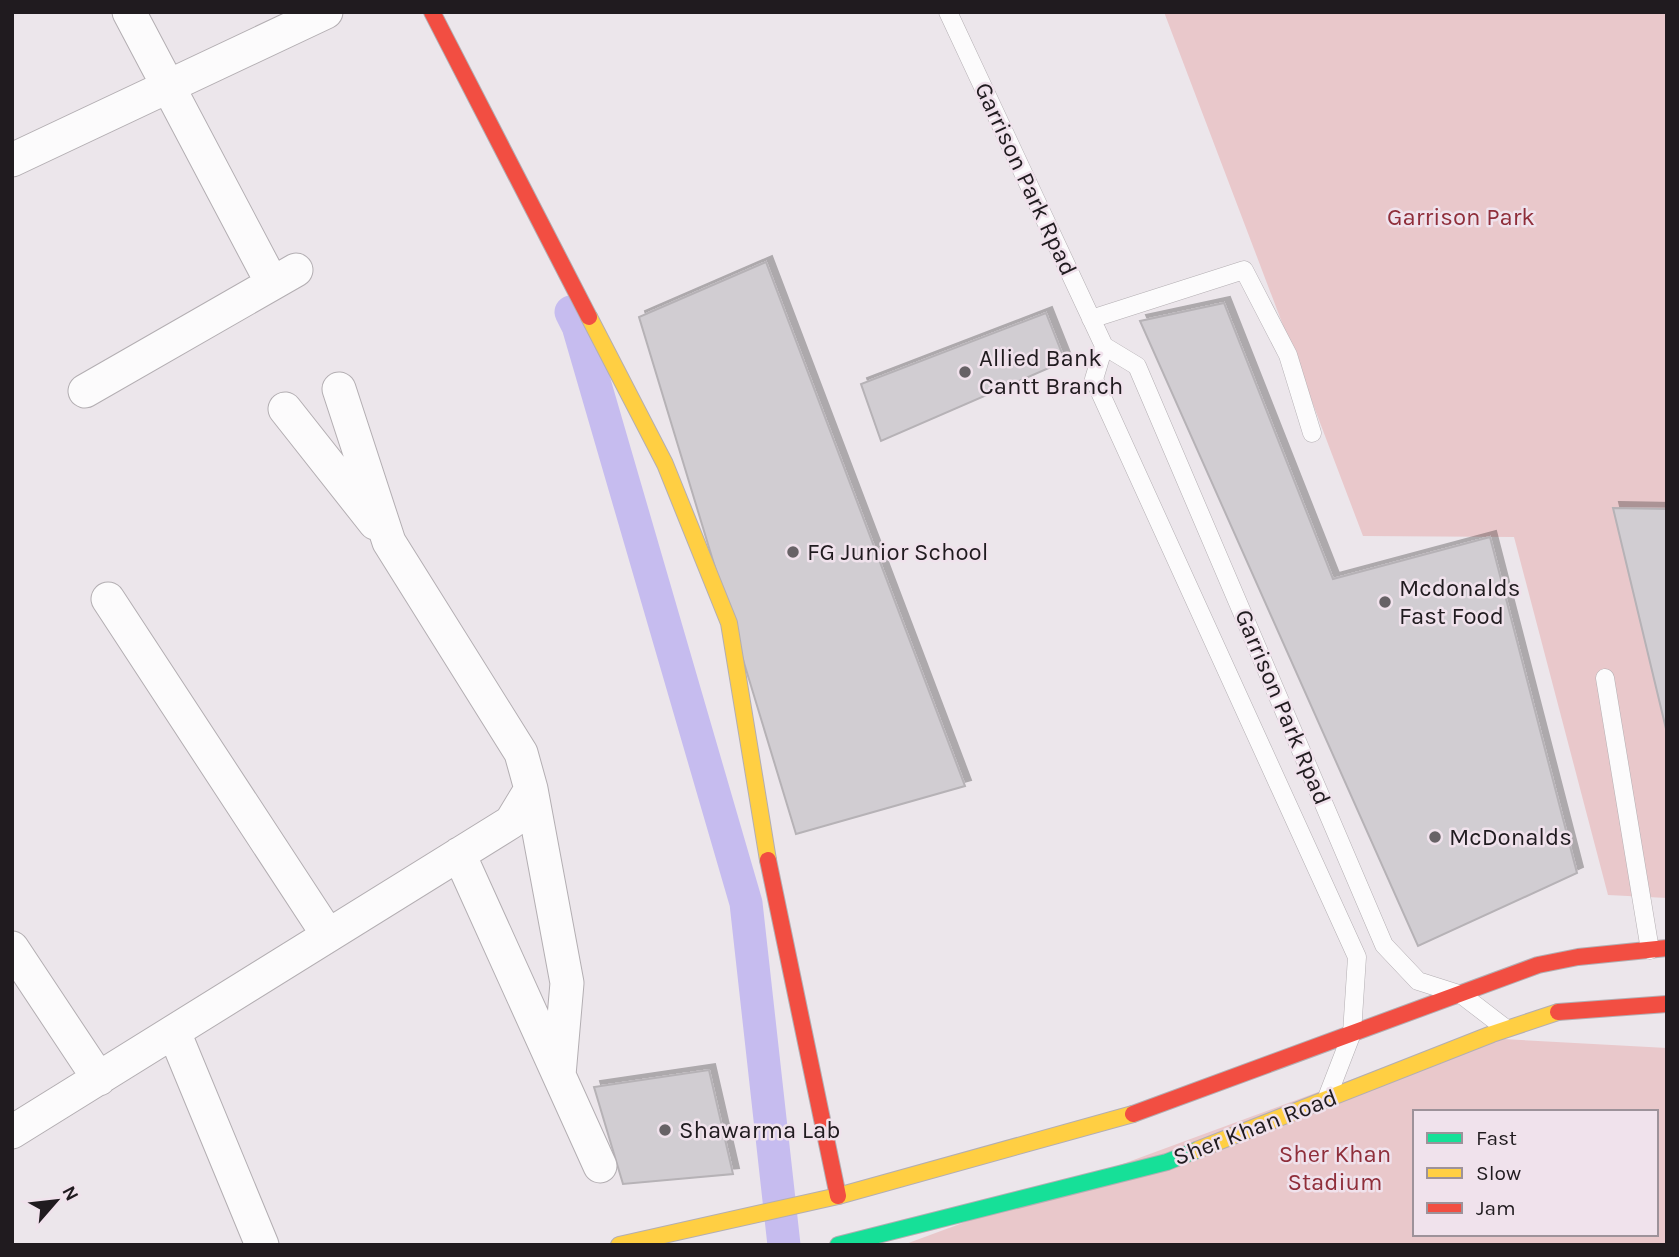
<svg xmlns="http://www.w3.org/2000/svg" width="1679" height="1257" font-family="Karla,sans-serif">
  <defs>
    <filter id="shadow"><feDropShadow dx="6" dy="-6" stdDeviation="0" flood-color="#0004"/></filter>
  </defs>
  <rect width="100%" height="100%" fill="#ece6eb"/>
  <path fill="#e9c8cb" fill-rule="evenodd" d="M1164,12H1667V898L1608,895L1514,537L1363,536Z
    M1467,1037L1667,1048V1245H903ZM1415,1112H1656V1234H1415Z"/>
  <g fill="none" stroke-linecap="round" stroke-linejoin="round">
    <path stroke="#c6bcef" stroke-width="33" d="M571,312L578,326L746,903L784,1245"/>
  </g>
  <path fill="#d1cdd2" stroke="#b6b2b6" stroke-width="2" filter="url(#shadow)" d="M766,262L965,786L796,834L639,317Z
    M1224,303L1333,579L1490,537L1577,873L1418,946L1140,321Z
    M1046,313L1065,361L881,441L861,384Z
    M1613,508L1667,509V733Z
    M709,1070L733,1174L623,1184L594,1087Z"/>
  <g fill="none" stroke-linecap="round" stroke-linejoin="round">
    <defs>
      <path id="lane" d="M948,12L1104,346L1137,366L1384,945L1418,981L1462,995L1505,1028
        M1091,319L1244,270L1288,355L1312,433
        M1104,346L1094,379L1357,957L1352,1033L1328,1095
        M1605,678L1650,950"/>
      <path id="street" d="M129,12L272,283
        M12,160L326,12
        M339,389L389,542L521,753L531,789L567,983L559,1075
        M85,391L296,270
        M285,409L375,523
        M108,599L328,935
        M459,854L600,1166
        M12,948L99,1079
        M174,1032L262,1245
        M12,1132L511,822L531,789"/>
      <path id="fast" d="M838,1245L1167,1162L1197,1150"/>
      <path id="slow" d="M589,317L665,464L729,623L768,860
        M1197,1150L1492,1034L1558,1012
        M619,1245L838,1196L1133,1114"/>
      <path id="jam" d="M432,12L589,317
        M768,860L838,1196
        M1558,1012L1667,1004
        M1133,1114L1538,965L1578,957L1667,948"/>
    </defs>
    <use href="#lane" stroke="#b3aeb2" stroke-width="19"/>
    <use href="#street" stroke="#b3aeb2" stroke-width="35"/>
    <use href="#fast" stroke="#b3aeb2" stroke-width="18"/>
    <use href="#slow" stroke="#b3aeb2" stroke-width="18"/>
    <use href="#jam" stroke="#b3aeb2" stroke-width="18"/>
    <use href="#lane" stroke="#fcfbfc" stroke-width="18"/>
    <use href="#street" stroke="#fcfbfc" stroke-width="33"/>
    <use href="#fast" stroke="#16e098" stroke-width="16"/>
    <use href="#slow" stroke="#ffcf43" stroke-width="16"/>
    <use href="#jam" stroke="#f24e42" stroke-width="16"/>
  </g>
  <g fill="#676266" stroke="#f0e2ec" stroke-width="2.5">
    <circle cx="965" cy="372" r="7"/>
    <circle cx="793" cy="552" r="7"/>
    <circle cx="1385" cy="602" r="7"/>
    <circle cx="1435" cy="837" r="7"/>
    <circle cx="665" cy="1130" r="7"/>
  </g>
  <g text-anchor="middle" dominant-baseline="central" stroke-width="5" stroke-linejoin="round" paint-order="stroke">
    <g font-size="24" fill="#201b1f" stroke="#f0e2ec">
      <text transform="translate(1026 179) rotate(65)">Garrison Park Rpad</text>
      <text transform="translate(1283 707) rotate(67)">Garrison Park Rpad</text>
      <text transform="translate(1255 1127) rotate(-21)">Sher Khan Road</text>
    </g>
    <g font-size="24" fill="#8f2e3a" stroke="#f0e2ec">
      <text x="1461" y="217">Garrison Park</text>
      <text x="1335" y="1154">Sher Khan<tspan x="1335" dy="28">Stadium</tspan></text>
    </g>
    <g font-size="24" fill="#201b1f" stroke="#f0e2ec" text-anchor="start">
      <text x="979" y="358">Allied Bank<tspan x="979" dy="28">Cantt Branch</tspan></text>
      <text x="807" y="552">FG Junior School</text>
      <text x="1399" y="588">Mcdonalds<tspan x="1399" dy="28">Fast Food</tspan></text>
      <text x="1449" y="837">McDonalds</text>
      <text x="679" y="1130">Shawarma Lab</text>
    </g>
  </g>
  <rect width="1679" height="1257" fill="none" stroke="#201b1f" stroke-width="28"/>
  <rect x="1413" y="1110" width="245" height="126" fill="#f0e2ec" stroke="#9d929a" stroke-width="2"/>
  <rect x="1427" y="1133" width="35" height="10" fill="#16e098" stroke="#9d929a" stroke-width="2"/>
  <text x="1476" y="1145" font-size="21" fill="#201b1f">Fast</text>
  <rect x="1427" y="1168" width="35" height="10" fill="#ffcf43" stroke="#9d929a" stroke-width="2"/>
  <text x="1476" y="1180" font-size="21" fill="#201b1f">Slow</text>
  <rect x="1427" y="1203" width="35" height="10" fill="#f24e42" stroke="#9d929a" stroke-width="2"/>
  <text x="1476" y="1215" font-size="21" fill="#201b1f">Jam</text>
  <g transform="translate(56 1201) rotate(62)" stroke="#f0e2ec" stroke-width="5" paint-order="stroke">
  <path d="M0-5L12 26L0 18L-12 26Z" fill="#201b1f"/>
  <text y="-10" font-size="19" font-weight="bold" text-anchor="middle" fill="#201b1f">N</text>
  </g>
</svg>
